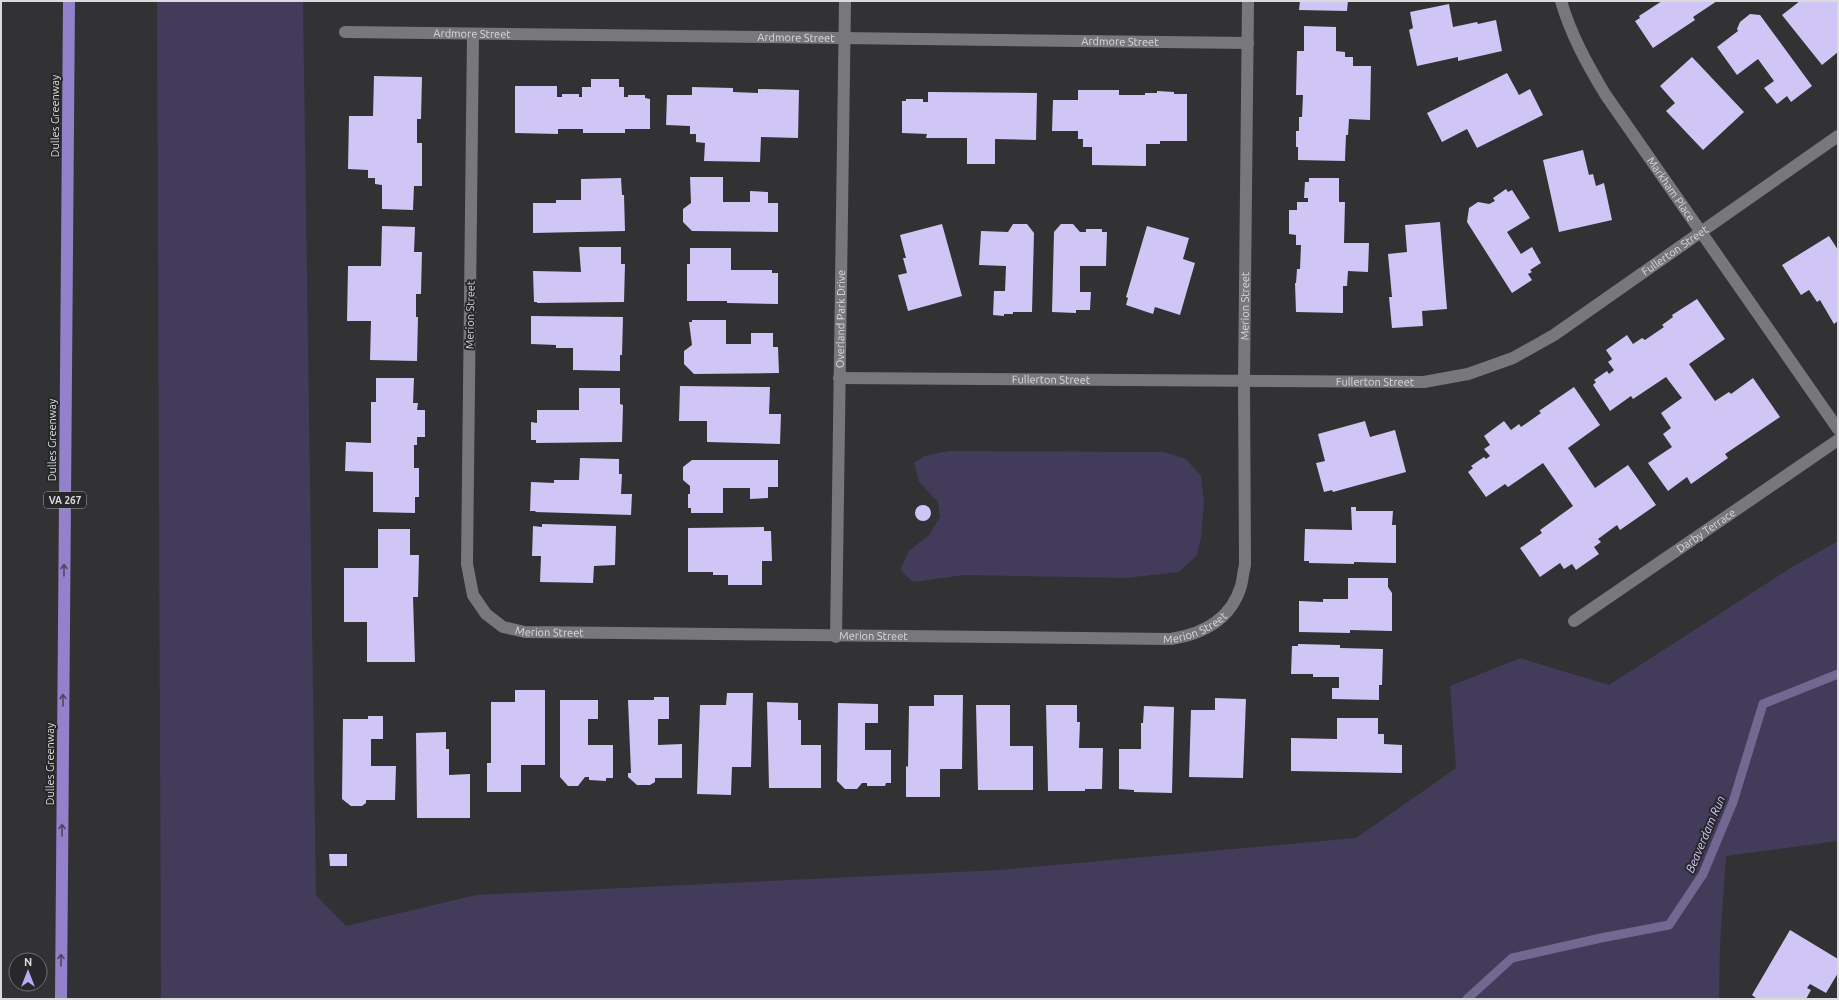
<svg xmlns="http://www.w3.org/2000/svg" width="1839" height="1000" font-family="Ubuntu,sans-serif">
  <rect width="100%" height="100%" fill="#323134"/>
  <path fill="#423b5a" d="M157,1H303L316,895L346,926L476,895L999,870L1356,838L1456,768L1450,686L1520,658L1609,685L1792,567L1838,541V841L1726,856L1720,944L1719,999H161Z
    M948,451L1164,452L1186,459L1201,476L1204,502L1201,538L1197,555L1179,572L1126,578L965,575L913,582L900,570L909,551L929,535L940,517L938,502L919,482L914,463L924,456Z"/>
  <g fill="none" stroke-linecap="round" stroke-linejoin="round">
    <path stroke="#726892" stroke-width="9" d="M1467,999L1512,958L1601,938L1669,925L1703,874L1733,802L1763,704L1838,674"/>
  </g>
  <path fill="#d0c6f5" d="M1300,1H1348L1347,11L1299,10Z
    M1662,1H1717L1693,17L1695,20L1653,48L1635,21L1640,18L1639,16Z
    M1800,1H1838V52L1822,65L1782,15Z
    M1449,4L1453,27L1477,22L1478,24L1496,20L1502,51L1458,61V57L1417,66L1409,30L1413,28L1410,12Z
    M1750,14L1760,15L1812,86L1791,102L1787,96L1777,104L1764,88L1774,81L1758,59L1737,75L1717,47L1738,31L1737,29L1740,22Z
    M1304,26L1336,27V51L1345,52V57H1353V66H1371L1370,120L1349,119L1348,135H1346L1345,161L1298,160V147H1296V131H1299V117H1302L1303,95H1296L1297,51H1304Z
    M1692,57L1744,112L1703,150L1666,111L1675,103L1660,86Z
    M1507,73L1519,95L1530,89L1543,115L1477,148L1467,129L1442,142L1427,113Z
    M374,76L422,77L421,119H417V143H422V186H414L413,210L382,209V185L375,184V178H368V170L348,169L349,116H373Z
    M591,79H619V87H624V97H628V95H645V98L650,99V129H625V133H583V129H558V134L515,133V86H557V97H562V94H579V97H582V87H591Z
    M692,87L733,88V92L758,93V89L799,90L798,138L761,137L760,162L704,161L705,143L696,142V134H690V126L666,125L667,95H692Z
    M1078,90H1119V95H1145V93H1157V91L1174,92V94H1187V141H1160V144H1146V166L1092,165V147H1083V139H1078V131H1052L1053,100H1078Z
    M928,92L1037,93L1036,140L995,139V164H967V138H926L927,134L902,133V101H906V99H923V102H928Z
    M1583,150L1589,175L1593,174L1596,186L1604,183L1612,220L1559,232L1543,160Z
    M690,177H723V202H750V191L768,192V203H778V232L692,231L683,222V209L691,203Z
    M621,178L622,195H624L625,231L533,233V203H556V200H581V179Z
    M1309,178H1339V202H1345L1344,243H1369L1368,272L1348,271L1347,286H1343V313L1296,312L1295,283H1296L1297,269H1300L1301,245H1296V235L1289,234V210H1297V202H1308V198H1304L1305,182H1309Z
    M1506,189L1508,192L1512,190L1530,218L1507,232L1521,254L1532,247L1541,263L1530,270L1532,272L1528,274L1532,280L1512,293L1467,222L1469,208L1478,202L1489,204L1495,201L1493,198Z
    M1440,222L1447,309L1422,311L1423,326L1392,328L1389,297H1392L1388,254L1407,252L1405,225Z
    M942,224L962,296L908,311L898,275L907,273L903,258H906L900,235Z
    M1013,224H1027L1034,233L1032,312H1013V314H1004V316L993,315L994,291H1005L1006,266L979,265L981,231L1008,232Z
    M1061,224H1073L1080,232H1086V229H1102V232H1107L1106,266H1080V292H1091L1090,310H1076V313L1052,312L1054,232Z
    M382,226L415,227L414,252H422L421,294H416V317H418L417,361L370,360L371,321H347L348,266H381Z
    M1147,226L1189,238L1183,259L1195,263L1180,315L1155,307L1153,314L1126,305L1128,298L1126,297Z
    M1829,236L1838,250V321L1834,324L1820,300L1817,302L1809,290L1801,295L1782,265Z
    M579,247H621V264H625L624,302L537,303V302H534L533,271L581,272Z
    M690,248H731V270H772V273H778V304L727,303V301H687V264H690Z
    M1697,299L1725,339L1689,364L1715,401L1729,392L1731,394L1753,378L1780,417L1725,454L1728,458L1691,484L1687,477L1668,491L1648,463L1672,447L1663,434L1671,428L1661,413L1682,398L1666,377L1633,399L1631,396L1610,411L1593,385L1596,382L1594,380L1607,371L1609,374L1614,370L1608,362L1612,359L1606,350L1627,335L1633,344L1642,338L1645,340L1664,327L1662,325L1673,317L1672,315Z
    M531,316L623,317L622,355H620V371L573,370V348H556V345L531,344Z
    M692,320H726V344H751V333H773V347H778L779,373L694,374L684,364V351L692,345L689,322H692Z
    M376,378H414L413,403H418L417,410H425V437H417V445H414V468H419V497H415V513L373,512V472L345,471L346,442L371,443V402H376Z
    M680,386L770,387L769,414H781L780,444L707,442V421H679Z
    M1574,387L1600,425L1568,448L1595,488L1628,465L1656,505L1620,530L1617,525L1598,539L1601,542L1594,547L1599,554L1576,570L1572,564L1564,569L1560,563L1540,577L1520,548L1542,533L1540,530L1573,506L1543,463L1508,487L1505,484L1486,497L1468,472L1473,468L1471,466L1484,457L1486,459L1490,456L1484,449L1490,445L1484,436L1504,421L1511,430L1519,424L1521,427L1541,413L1539,411Z
    M579,388H620V404L623,405L622,442L536,443V440H531V422L537,423V410H579Z
    M1365,421L1370,437L1395,430L1406,472L1333,492L1332,490L1324,492L1316,463L1325,461L1318,434Z
    M580,458L619,459V474H622L621,494H632L631,515L535,512L536,511H530L531,482L554,483V480H579Z
    M692,460H778V487H768V498L750,499V488H723V513H691V508H688V494H690V486L683,480V467Z
    M915 513a8 8 0 1 1 16 0a8 8 0 1 1-16 0Z
    M1351,507H1356V511H1393L1392,525H1396V563L1354,562V564L1309,563V561H1304L1305,529L1352,530Z
    M542,524L616,526L615,565L594,566L593,583L540,582L541,556H532L533,526L542,527Z
    M764,527V531H771L772,561H762V585H728V575H713V572H688V528Z
    M378,529H410V555H419L418,597H413L415,662H367V622H344V568H378Z
    M1348,578H1388V587L1392,593V631L1350,630V633L1299,632V601L1323,602V599H1348Z
    M1298,644L1340,645V648L1383,649L1382,685H1379V700L1332,699V688H1339V677H1313V674H1291L1292,646H1298Z
    M515,690H545V765H521V792H487V763H491V702H515Z
    M727,693H753L751,767H732L731,795L697,794L700,705H726Z
    M934,695H963L962,769H940V797H906V766L908,767L909,706H934Z
    M654,697H669V719H658V745L682,744V778H655V782L650,785H637L628,777V773H631L628,700H654Z
    M1215,698L1246,699L1243,778L1189,777L1191,710H1215Z
    M560,700H598V719H588V745H613V778H606V781L589,780V777H585L578,786H568L560,777Z
    M767,702L798,703V720H801V745H821V788H769Z
    M838,703L878,704V723H865V750H891V783H886L885,786H867V783H862L857,789H845L837,781Z
    M976,705H1010V746H1033V790H978Z
    M1046,705H1077V722H1080L1079,748H1103L1102,789H1085V791H1048Z
    M1144,706L1174,707L1172,793L1134,792V790L1119,789V749H1141V723H1143Z
    M368,716H383V739H371V766H396L395,800H366V803L362,806H351L342,799L343,719H368Z
    M1337,718H1378V734H1384V744L1402,745V773L1291,771V738L1337,739Z
    M446,732V749H449V775L470,774V818H417L416,733Z
    M329,854H347V866H330Z
    M1790,930L1838,959V973L1826,993L1810,984L1807,988L1811,990L1806,999H1757L1752,995Z"/>
  <g fill="none" stroke-linecap="round" stroke-linejoin="round">
    <g stroke="#78787b" stroke-width="12">
      <path id="s1" d="M1561,1C1571,35 1587,64 1605,94L1838,429"/>
      <path id="s2" d="M345,32L1248,43"/>
      <path id="s3" d="M473,34L467,564L473,595L486,614L503,627L525,632L1171,639C1203,634 1231,619 1241,586C1243,579 1243,572 1245,565L1244,382L1248,1"/>
      <path id="s4" d="M839,378L1424,382L1468,374L1513,358L1554,335L1838,136"/>
      <path id="s5" d="M1574,621L1838,440"/>
      <path id="s6" d="M836,637L845,1"/>
    </g>
    <path stroke="#9381cb" stroke-width="12" d="M61,999L69,1"/>
  </g>
  <defs><path id="oneway-shaft" d="M-6 0H5M1.5-3L5.5 0L1.5 3" fill="none" stroke-width="1.6" stroke-linecap="round" stroke-linejoin="round"/></defs>
  <g stroke="#4d4662">
    <use href="#oneway-shaft" transform="translate(64 570) rotate(-90)"/>
    <use href="#oneway-shaft" transform="translate(63 700) rotate(-90)"/>
    <use href="#oneway-shaft" transform="translate(62 830) rotate(-90)"/>
    <use href="#oneway-shaft" transform="translate(61 960) rotate(-90)"/>
  </g>
  <g text-anchor="middle" dominant-baseline="central" stroke-width="4" stroke-linejoin="round" paint-order="stroke">
    <rect fill="#28272a" stroke="#a5a5a7" stroke-width="1" x="44" y="492" width="42" height="16" rx="3"/>
    <g font-size="10" font-weight="bold" fill="#dbdbdd">
      <text x="65" y="500">VA 267</text>
    </g>
    <g font-size="11" fill="#dbdbdd" stroke="#28272a">
      <text stroke="none"><textPath href="#s2" startOffset="127">Ardmore Street</textPath></text>
      <text stroke="none"><textPath href="#s2" startOffset="451">Ardmore Street</textPath></text>
      <text stroke="none"><textPath href="#s2" startOffset="775">Ardmore Street</textPath></text>
      <text transform="translate(55 116) rotate(-90)">Dulles Greenway</text>
      <text stroke="none"><textPath href="#s1" startOffset="219">Markham Place</textPath></text>
      <text stroke="none"><textPath href="#s4" startOffset="872">Fullerton Street</textPath></text>
      <text stroke="none"><textPath href="#s3" startOffset="1648">Merion Street</textPath></text>
      <text transform="translate(470 315) rotate(-89)">Merion Street</text>
      <text stroke="none"><textPath href="#s6" startOffset="318">Overland Park Drive</textPath></text>
      <text stroke="none"><textPath href="#s4" startOffset="212">Fullerton Street</textPath></text>
      <text stroke="none"><textPath href="#s4" startOffset="536">Fullerton Street</textPath></text>
      <text transform="translate(52 440) rotate(-90)">Dulles Greenway</text>
      <text stroke="none"><textPath href="#s5" startOffset="160">Darby Terrace</textPath></text>
      <text stroke="none"><textPath href="#s3" startOffset="1301">Merion Street</textPath></text>
      <text stroke="none"><textPath href="#s3" startOffset="653">Merion Street</textPath></text>
      <text stroke="none"><textPath href="#s3" startOffset="977">Merion Street</textPath></text>
      <text transform="translate(50 764) rotate(-90)">Dulles Greenway</text>
    </g>
    <g font-size="12" font-style="italic" fill="#d3c8ff" stroke="#28272a">
      <text transform="translate(1705 834) rotate(-67)">Beaverdam Run</text>
    </g>
  </g>
  <rect width="1839" height="1000" fill="none" stroke="#dbdbdd" stroke-width="4"/>
  <g transform="translate(28 972)"><circle r="19" fill="#28272a" stroke="#706f72"/>
  <path d="M0-3L7 15L0 10L-7 15Z" fill="#bcaaf6"/>
  <text y="-6" font-size="11" font-weight="bold" text-anchor="middle" fill="#dbdbdd">N</text>
  </g>
</svg>
